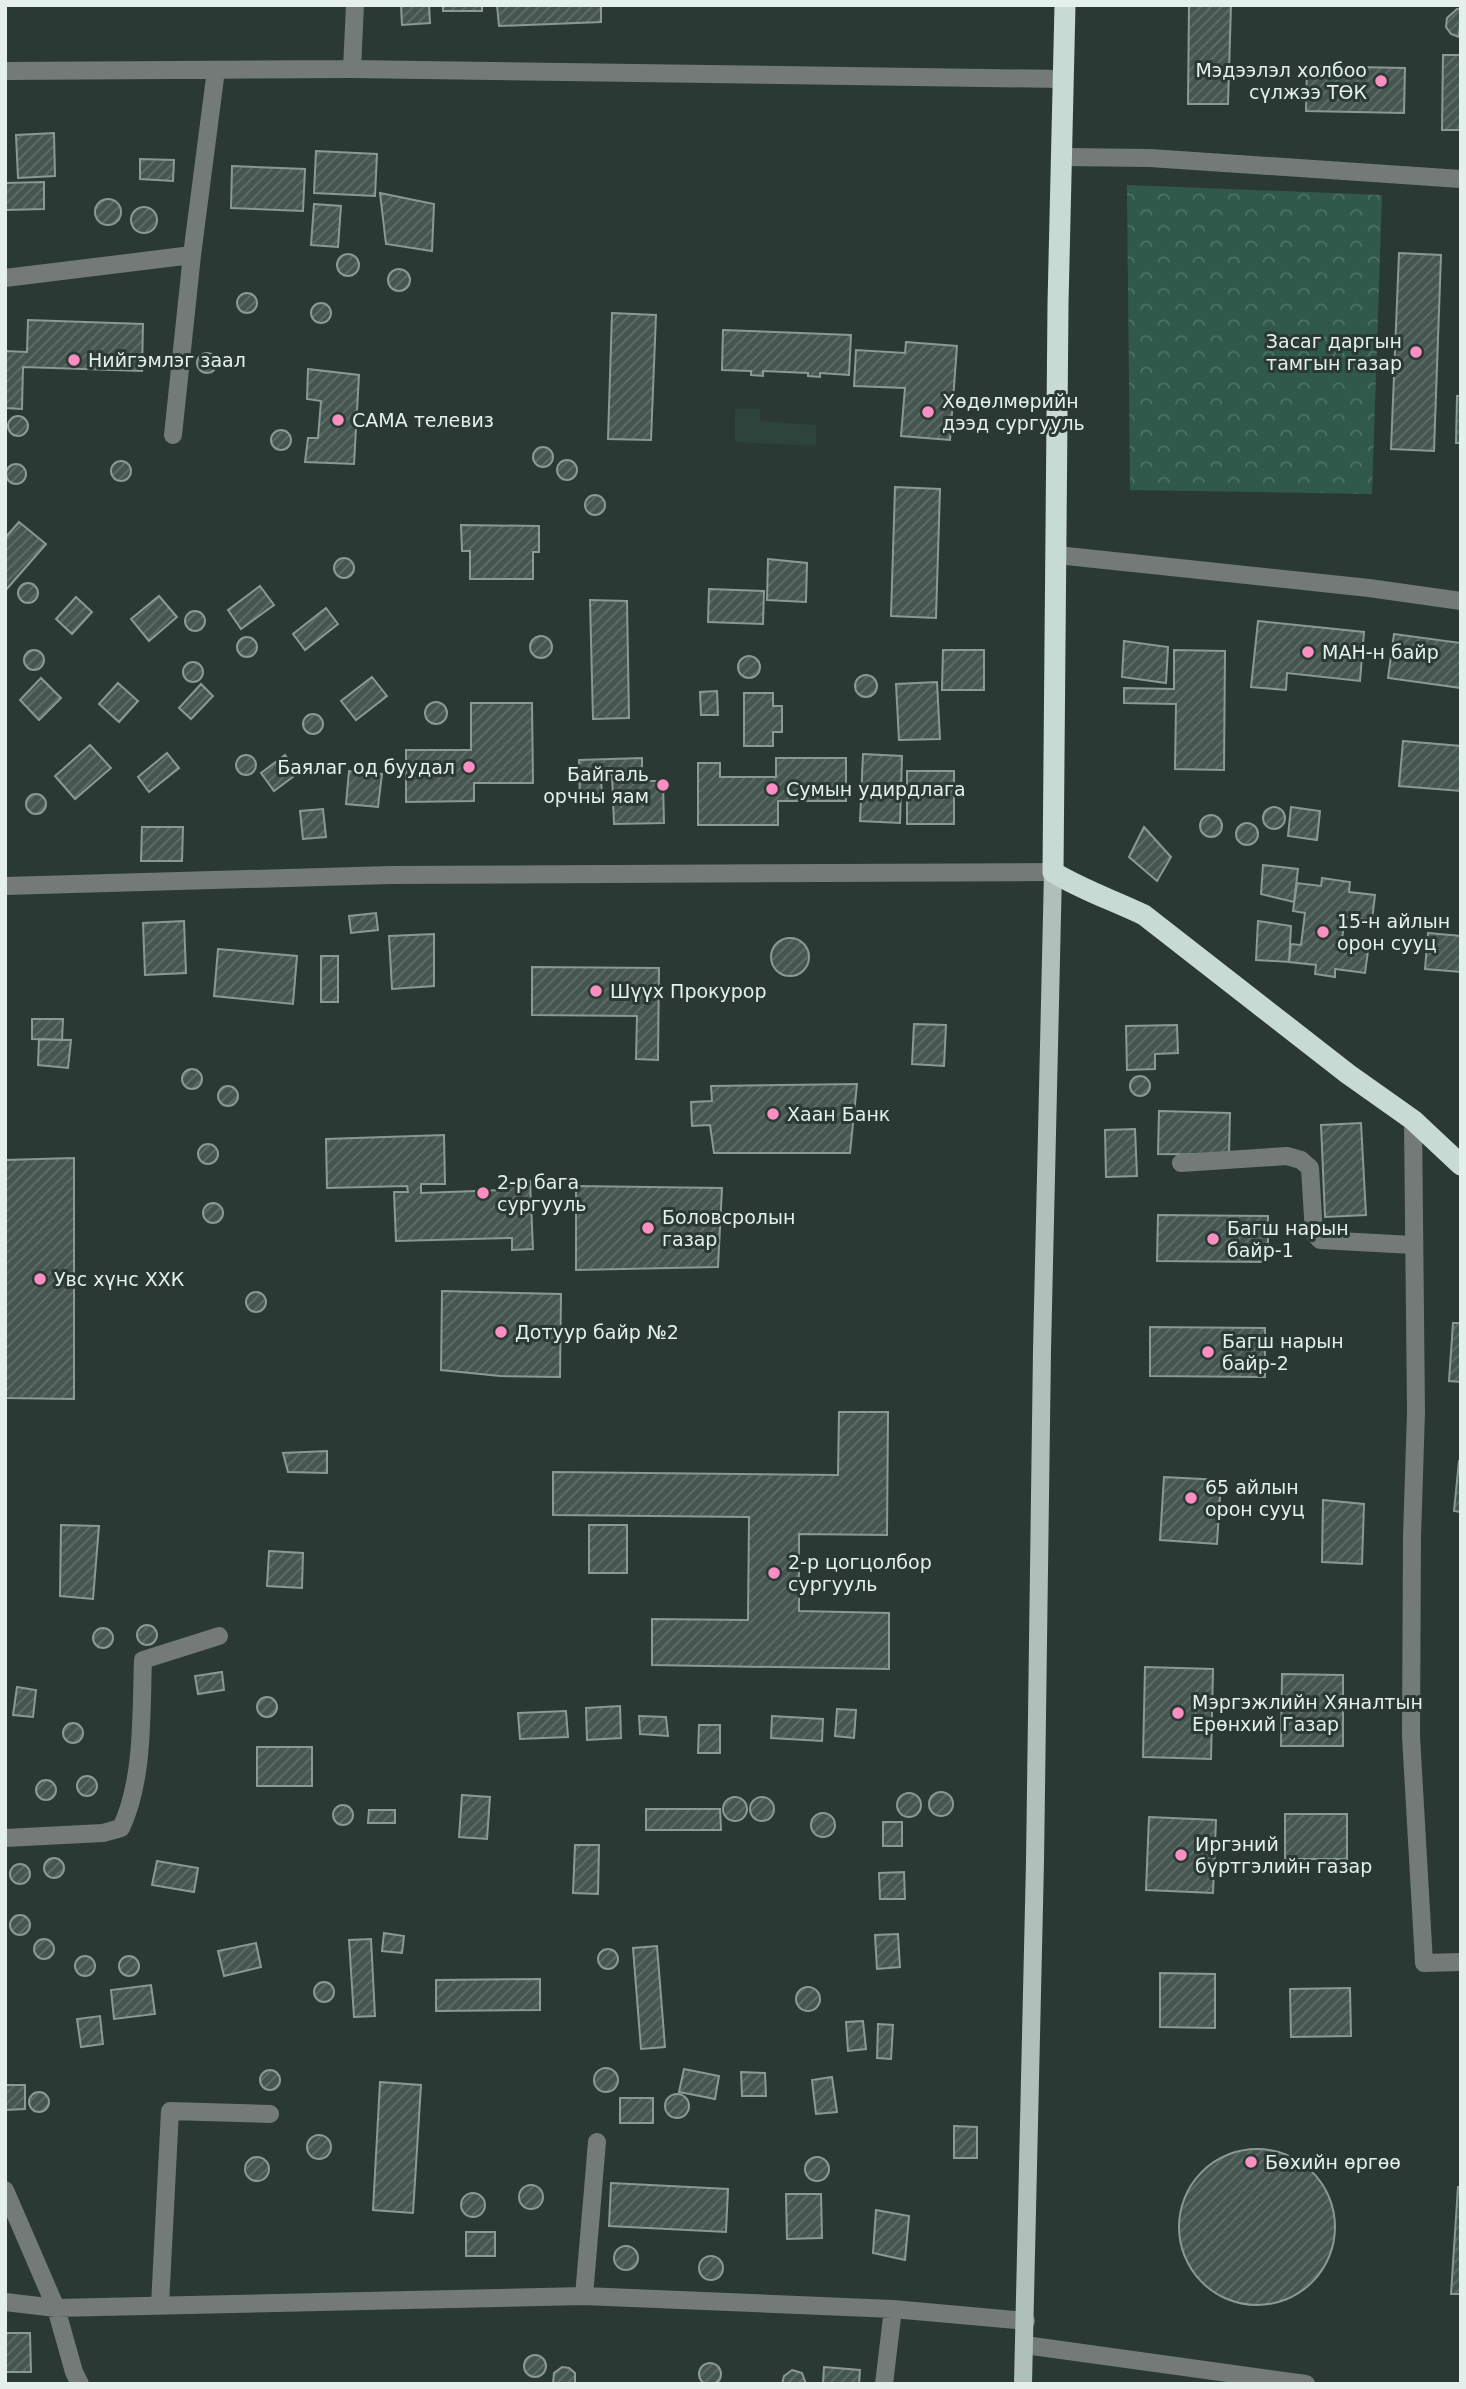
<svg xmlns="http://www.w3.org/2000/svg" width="1466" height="2389" font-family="'DejaVu Sans',sans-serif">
  <defs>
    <pattern id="park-crowns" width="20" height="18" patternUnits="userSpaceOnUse" patternTransform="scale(1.75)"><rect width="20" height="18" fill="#30594c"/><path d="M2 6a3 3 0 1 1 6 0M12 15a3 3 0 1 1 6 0" fill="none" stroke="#4e7166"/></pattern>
    <pattern id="building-hatch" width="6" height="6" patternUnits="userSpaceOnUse" patternTransform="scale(1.75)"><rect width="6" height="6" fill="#455650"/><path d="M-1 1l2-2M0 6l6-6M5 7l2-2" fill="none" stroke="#606f69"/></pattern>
  </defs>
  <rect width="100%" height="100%" fill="#2a3934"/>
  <path fill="#2d443c" d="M735,409H760V421L816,425V446L735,442Z"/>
  <path fill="url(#park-crowns)" d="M1127,185L1382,195L1372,494L1130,490Z"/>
  <path fill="url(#building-hatch)" stroke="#889a93" stroke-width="2" d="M401,5H429L430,23L402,25Z
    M443,5H482V11H443Z
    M497,5H601V22L499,26Z
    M1189,5H1231L1228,104H1188Z
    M1457,9H1461L1459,37L1451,34L1446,27L1447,18Z
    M1443,55H1461V130H1442Z
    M1307,66L1405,68L1404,113L1306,111Z
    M54,133L55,176L18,178L16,135Z
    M316,151L377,154L375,196L314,193Z
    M140,159L174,160L173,181L140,179Z
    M232,166L305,169L303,211L231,208Z
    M44,182V209L5,210V183Z
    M380,193L434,204L432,251L386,244Z
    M95 212a13 13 0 1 1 26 0a13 13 0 1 1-26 0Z
    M314,204L341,206L338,247L311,245Z
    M131 220a13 13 0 1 1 26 0a13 13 0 1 1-26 0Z
    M1399,253L1441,255L1434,451L1391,449Z
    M337 265a11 11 0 1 1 22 0a11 11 0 1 1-22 0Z
    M388 280a11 11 0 1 1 22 0a11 11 0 1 1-22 0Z
    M237 303a10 10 0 1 1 20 0a10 10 0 1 1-20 0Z
    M311 313a10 10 0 1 1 20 0a10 10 0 1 1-20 0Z
    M612,313L656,315L651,440L608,439Z
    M28,320L143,324L142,371L23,367L22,409L5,408V351L27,352Z
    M723,330L851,335L849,375L820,373V377L808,376V373L763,371V376L751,375V371L722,370Z
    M906,342L957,346L950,440L901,436L905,388L854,386L856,350L905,353Z
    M197 363a10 10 0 1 1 20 0a10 10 0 1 1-20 0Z
    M308,369L359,375L354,464L305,462L308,438H318L321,401L307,399Z
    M1457,396H1461V443H1456Z
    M8 426a10 10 0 1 1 20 0a10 10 0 1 1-20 0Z
    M271 440a10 10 0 1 1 20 0a10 10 0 1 1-20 0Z
    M533 457a10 10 0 1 1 20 0a10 10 0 1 1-20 0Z
    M557 470a10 10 0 1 1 20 0a10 10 0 1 1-20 0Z
    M111 471a10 10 0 1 1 20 0a10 10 0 1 1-20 0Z
    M6 474a10 10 0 1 1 20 0a10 10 0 1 1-20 0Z
    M895,487L940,489L936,618L891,616Z
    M585 505a10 10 0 1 1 20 0a10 10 0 1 1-20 0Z
    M19,522L46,544L5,591V538Z
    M461,525L539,526V552H533V579H470V551H462Z
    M334 568a10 10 0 1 1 20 0a10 10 0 1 1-20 0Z
    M768,559L807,563L806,602L767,600Z
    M18 593a10 10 0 1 1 20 0a10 10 0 1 1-20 0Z
    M260,586L274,605L241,629L228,610Z
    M709,589L764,591L763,624L708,622Z
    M159,596L177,617L149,641L131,619Z
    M76,597L92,612L72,634L56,619Z
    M590,600L627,601L629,718L593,719Z
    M326,608L338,624L305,650L293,634Z
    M185 621a10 10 0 1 1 20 0a10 10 0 1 1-20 0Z
    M1258,621L1364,632L1360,681L1287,673L1286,690L1251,687Z
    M1394,634L1461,643V688L1388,678Z
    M530 647a11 11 0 1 1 22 0a11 11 0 1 1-22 0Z
    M237 647a10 10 0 1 1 20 0a10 10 0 1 1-20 0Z
    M1124,641L1168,647L1166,683L1122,677Z
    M943,650H984V690H942Z
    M1174,650L1225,651L1224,770L1175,769L1176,704L1124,703V688L1174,689Z
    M24 660a10 10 0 1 1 20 0a10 10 0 1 1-20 0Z
    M738 667a11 11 0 1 1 22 0a11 11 0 1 1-22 0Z
    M183 672a10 10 0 1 1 20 0a10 10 0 1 1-20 0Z
    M855 686a11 11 0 1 1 22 0a11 11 0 1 1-22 0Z
    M372,677L387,696L356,720L341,701Z
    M41,678L61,698L39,720L20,700Z
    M937,682L940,739L899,740L896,684Z
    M118,683L138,701L119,722L99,704Z
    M201,684L213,696L191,719L179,708Z
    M717,691L718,715H701L700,692Z
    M744,693H773V706H782V732H773V746H744Z
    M425 713a11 11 0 1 1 22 0a11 11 0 1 1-22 0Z
    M471,703H532L533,783H474V801L406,802V750H471Z
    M303 724a10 10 0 1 1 20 0a10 10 0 1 1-20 0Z
    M1403,741L1461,746V791L1399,786Z
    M90,745L111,768L75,799L55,776Z
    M167,753L179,768L149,792L138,777Z
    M863,754L902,756L900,823L860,821Z
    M285,755L298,773L274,791L261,773Z
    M236 765a10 10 0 1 1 20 0a10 10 0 1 1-20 0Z
    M642,758V781H663L664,823L614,824L612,775H601L602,800L580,801L579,760Z
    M776,758H846V801H778V825H698V763H720V777H776Z
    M349,771L382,774L378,807L346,804Z
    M907,771H954V824H907Z
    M26 804a10 10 0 1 1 20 0a10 10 0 1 1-20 0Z
    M1291,807L1320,811L1317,840L1288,836Z
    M1263 818a11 11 0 1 1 22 0a11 11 0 1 1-22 0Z
    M323,809L326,837L303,839L300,811Z
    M1200 826a11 11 0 1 1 22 0a11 11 0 1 1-22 0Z
    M1236 834a11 11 0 1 1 22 0a11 11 0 1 1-22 0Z
    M142,827H183L182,861H141Z
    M1144,827L1171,857L1157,881L1129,857Z
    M1263,865L1298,869L1294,902L1261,894Z
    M1322,878L1350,882L1349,892L1375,895L1372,920L1345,917L1341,947L1368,951L1365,973L1335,969V977L1315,974L1316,965L1289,962L1291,944L1301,945L1305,913L1293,911L1297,883L1321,886Z
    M376,913L378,930L351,933L349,916Z
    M184,921L186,973L145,975L143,923Z
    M1258,921L1291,926L1289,962L1256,960Z
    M1428,933L1461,936V972L1425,969Z
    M434,934V986L392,989L389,936Z
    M771 957a19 19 0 1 1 38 0a19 19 0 1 1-38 0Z
    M218,949L297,956L293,1004L214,996Z
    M321,956H338V1002H321Z
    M532,967L659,968L658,1060L636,1059L637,1016L532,1015Z
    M32,1019H63L62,1040L32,1039Z
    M914,1024L946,1025L944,1066L912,1064Z
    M1177,1025L1178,1053L1155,1054V1069L1127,1070L1126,1026Z
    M39,1039L71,1040L68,1068L38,1065Z
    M182 1079a10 10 0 1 1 20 0a10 10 0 1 1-20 0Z
    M1130 1086a10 10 0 1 1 20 0a10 10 0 1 1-20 0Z
    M857,1084L850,1153H714L710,1125L692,1126L691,1102L712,1101L711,1086Z
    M218 1096a10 10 0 1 1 20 0a10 10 0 1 1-20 0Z
    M1159,1111L1230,1113L1229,1155L1158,1154Z
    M1361,1123L1366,1215L1325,1217L1321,1125Z
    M1135,1129L1137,1176L1106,1177L1105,1130Z
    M444,1135L445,1184H421V1193L504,1190V1182L530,1181L533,1249L512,1250V1238L396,1241L394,1192H408L407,1186L327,1188L326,1139Z
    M198 1154a10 10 0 1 1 20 0a10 10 0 1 1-20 0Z
    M74,1158V1399L5,1398V1160Z
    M576,1186L722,1188L718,1267L576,1270Z
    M203 1213a10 10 0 1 1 20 0a10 10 0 1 1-20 0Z
    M1158,1215L1268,1216V1262L1157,1261Z
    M442,1291L561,1294L560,1377L500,1376L441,1370Z
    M246 1302a10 10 0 1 1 20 0a10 10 0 1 1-20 0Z
    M1453,1323H1461V1382L1449,1381Z
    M1150,1327L1265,1328V1377L1150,1376Z
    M839,1412H888L887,1535L799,1534V1611L889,1613V1669L652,1665V1619L748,1620L749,1517L553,1515V1472L838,1475Z
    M327,1451V1473L288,1472L283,1453Z
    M1459,1461H1461V1512L1454,1511Z
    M1164,1477L1221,1480L1217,1544L1160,1540Z
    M1323,1500L1364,1504L1362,1564L1322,1562Z
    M61,1525L99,1526L93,1599L60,1596Z
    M589,1525H627V1573H589Z
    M269,1551L303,1553L302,1588L267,1586Z
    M137 1635a10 10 0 1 1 20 0a10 10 0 1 1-20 0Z
    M93 1638a10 10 0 1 1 20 0a10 10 0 1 1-20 0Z
    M1145,1667L1213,1669L1211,1759L1143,1757Z
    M222,1672L224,1690L198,1694L195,1676Z
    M1282,1674L1343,1675V1746H1281Z
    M17,1687L36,1690L33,1717L13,1715Z
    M257 1707a10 10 0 1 1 20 0a10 10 0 1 1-20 0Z
    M620,1706L621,1738L587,1740L586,1708Z
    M837,1709L856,1710L854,1738L835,1736Z
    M566,1711L568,1737L520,1739L518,1713Z
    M639,1716L666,1717L668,1736L640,1734Z
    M772,1716L823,1719L822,1741L771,1738Z
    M63 1733a10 10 0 1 1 20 0a10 10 0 1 1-20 0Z
    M699,1725H720V1753H698Z
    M257,1747H312V1786H257Z
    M77 1786a10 10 0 1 1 20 0a10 10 0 1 1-20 0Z
    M36 1790a10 10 0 1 1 20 0a10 10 0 1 1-20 0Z
    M929 1804a12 12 0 1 1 24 0a12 12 0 1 1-24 0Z
    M897 1805a12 12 0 1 1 24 0a12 12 0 1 1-24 0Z
    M462,1795L490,1797L487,1839L459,1837Z
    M750 1809a12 12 0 1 1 24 0a12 12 0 1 1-24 0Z
    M723 1809a12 12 0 1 1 24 0a12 12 0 1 1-24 0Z
    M333 1815a10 10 0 1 1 20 0a10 10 0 1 1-20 0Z
    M646,1809H720L721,1830H646Z
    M369,1810H395V1823H368Z
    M811 1825a12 12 0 1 1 24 0a12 12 0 1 1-24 0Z
    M1285,1814H1347V1859H1285Z
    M1149,1817L1216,1820L1213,1893L1146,1890Z
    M883,1822H902V1846H883Z
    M575,1845H599L598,1894L573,1893Z
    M44 1868a10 10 0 1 1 20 0a10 10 0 1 1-20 0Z
    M157,1861L198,1868L194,1892L152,1885Z
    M10 1874a10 10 0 1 1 20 0a10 10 0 1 1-20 0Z
    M904,1872L905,1899H880L879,1873Z
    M10 1925a10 10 0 1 1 20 0a10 10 0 1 1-20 0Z
    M384,1933L404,1936L402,1953L382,1951Z
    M898,1934L900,1967L877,1969L875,1935Z
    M371,1939L375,2016L354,2017L349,1940Z
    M34 1949a10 10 0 1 1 20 0a10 10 0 1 1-20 0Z
    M256,1943L261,1967L224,1976L218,1951Z
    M657,1946L665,2047L641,2049L633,1948Z
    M598 1959a10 10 0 1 1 20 0a10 10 0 1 1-20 0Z
    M119 1966a10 10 0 1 1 20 0a10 10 0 1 1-20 0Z
    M75 1966a10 10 0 1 1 20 0a10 10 0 1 1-20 0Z
    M1160,1973L1215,1974V2028L1160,2027Z
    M540,1979V2010L436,2011V1980Z
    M314 1992a10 10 0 1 1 20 0a10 10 0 1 1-20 0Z
    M151,1985L155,2014L114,2019L111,1990Z
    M796 1999a12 12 0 1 1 24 0a12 12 0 1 1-24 0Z
    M1350,1988L1351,2036L1291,2037L1290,1989Z
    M100,2016L103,2044L81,2047L77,2019Z
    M863,2021L866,2049L848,2051L846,2022Z
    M878,2024L893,2025L891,2059L877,2058Z
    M594 2080a12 12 0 1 1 24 0a12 12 0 1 1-24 0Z
    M684,2069L719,2076L715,2099L679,2092Z
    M260 2080a10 10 0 1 1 20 0a10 10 0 1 1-20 0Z
    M741,2072L765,2073L766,2096H742Z
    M832,2077L837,2112L816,2114L812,2080Z
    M380,2082L421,2085L413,2213L373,2210Z
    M5,2085H25V2109L5,2110Z
    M29 2102a10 10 0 1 1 20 0a10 10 0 1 1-20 0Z
    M665 2106a12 12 0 1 1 24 0a12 12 0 1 1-24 0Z
    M620,2098H653V2123H620Z
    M954,2126L977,2127V2158H954Z
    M307 2147a12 12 0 1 1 24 0a12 12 0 1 1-24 0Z
    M1179 2227a78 78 0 1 1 156 0a78 78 0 1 1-156 0Z
    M245 2169a12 12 0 1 1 24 0a12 12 0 1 1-24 0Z
    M805 2169a12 12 0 1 1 24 0a12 12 0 1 1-24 0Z
    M611,2183L728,2189L726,2232L609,2226Z
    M519 2197a12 12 0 1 1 24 0a12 12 0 1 1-24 0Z
    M1458,2187H1461V2294H1451Z
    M461 2205a12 12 0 1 1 24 0a12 12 0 1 1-24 0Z
    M786,2194H821L822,2238L787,2239Z
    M876,2210L909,2216L905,2260L873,2253Z
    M466,2232H495V2256H466Z
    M614 2258a12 12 0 1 1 24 0a12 12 0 1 1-24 0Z
    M699 2268a12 12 0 1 1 24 0a12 12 0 1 1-24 0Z
    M5,2333H30L31,2372H5Z
    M524 2366a11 11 0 1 1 22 0a11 11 0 1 1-22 0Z
    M699 2374a11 11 0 1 1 22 0a11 11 0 1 1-22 0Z
    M562,2367L569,2368L575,2373V2384H553L554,2373Z
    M824,2367L860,2370L859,2384H823Z
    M792,2370L802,2373L806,2384H782L784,2376Z"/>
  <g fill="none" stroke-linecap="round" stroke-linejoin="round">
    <path stroke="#737a78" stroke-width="18" d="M352,69L355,5
      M5,71L352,69L1062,79
      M1063,157L1150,158L1461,179
      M5,278L192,255
      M173,435L192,255L216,70
      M1057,555L1369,588L1461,601
      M5,886L390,875L1053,872
      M1413,1120L1416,1412L1412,1537L1411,1736L1424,1963L1461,1962
      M1181,1163L1287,1156L1301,1160L1310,1168L1314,1233L1320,1240L1413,1245
      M5,1838L103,1833L121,1828C144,1780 141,1713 143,1660L219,1636
      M5,2190L56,2308L74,2372L80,2384
      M584,2296L597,2142
      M5,2302L56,2308L584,2296L893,2309L1026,2321
      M160,2305L170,2111L270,2114
      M1025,2345L1306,2384
      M884,2384L893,2309"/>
    <path stroke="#afbfb9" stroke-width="18" d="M1023,2384L1035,1862L1042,1350L1053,872"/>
    <path stroke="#c7dad3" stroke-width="21" d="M1065,5L1058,304L1053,872C1082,890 1113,900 1144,915L1348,1074L1413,1120L1461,1165"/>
  </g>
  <g fill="#fc8fc2" stroke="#2a3934" stroke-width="2.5">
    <circle cx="1381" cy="81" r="7"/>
    <circle cx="1416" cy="352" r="7"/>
    <circle cx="74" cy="360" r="7"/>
    <circle cx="928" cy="412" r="7"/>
    <circle cx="338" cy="420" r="7"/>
    <circle cx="1308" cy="652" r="7"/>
    <circle cx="469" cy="767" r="7"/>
    <circle cx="663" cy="785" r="7"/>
    <circle cx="772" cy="789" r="7"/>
    <circle cx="1323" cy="932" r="7"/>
    <circle cx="596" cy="991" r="7"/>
    <circle cx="773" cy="1114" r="7"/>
    <circle cx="483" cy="1193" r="7"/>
    <circle cx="648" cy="1228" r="7"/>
    <circle cx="1213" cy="1239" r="7"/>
    <circle cx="40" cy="1279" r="7"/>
    <circle cx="501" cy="1332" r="7"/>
    <circle cx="1208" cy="1352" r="7"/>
    <circle cx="1191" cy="1498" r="7"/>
    <circle cx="774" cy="1573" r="7"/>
    <circle cx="1178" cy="1713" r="7"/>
    <circle cx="1181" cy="1855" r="7"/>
    <circle cx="1251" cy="2162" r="7"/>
  </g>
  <g text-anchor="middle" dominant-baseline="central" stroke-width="6" stroke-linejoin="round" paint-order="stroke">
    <g font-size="19" fill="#e5efeb" stroke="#2a3934" text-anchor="start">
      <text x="1367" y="70" text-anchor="end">Мэдээлэл холбоо<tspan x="1367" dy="22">сүлжээ ТӨК</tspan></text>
      <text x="1402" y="341" text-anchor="end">Засаг даргын<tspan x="1402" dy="22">тамгын газар</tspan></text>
      <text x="88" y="360">Нийгэмлэг заал</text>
      <text x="942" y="401">Хөдөлмөрийн<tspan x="942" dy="22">дээд сургууль</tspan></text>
      <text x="352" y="420">САМА телевиз</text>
      <text x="1322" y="652">МАН-н байр</text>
      <text x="455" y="767" text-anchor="end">Баялаг од буудал</text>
      <text x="649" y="774" text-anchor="end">Байгаль<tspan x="649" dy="22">орчны яам</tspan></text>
      <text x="786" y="789">Сумын удирдлага</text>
      <text x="1337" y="921">15-н айлын<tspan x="1337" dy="22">орон сууц</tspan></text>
      <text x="610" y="991">Шүүх Прокурор</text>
      <text x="787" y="1114">Хаан Банк</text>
      <text x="497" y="1182">2-р бага<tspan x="497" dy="22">сургууль</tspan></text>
      <text x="662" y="1217">Боловсролын<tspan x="662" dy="22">газар</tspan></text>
      <text x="1227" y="1228">Багш нарын<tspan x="1227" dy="22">байр-1</tspan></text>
      <text x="54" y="1279">Увс хүнс ХХК</text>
      <text x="515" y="1332">Дотуур байр №2</text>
      <text x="1222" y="1341">Багш нарын<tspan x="1222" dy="22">байр-2</tspan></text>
      <text x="1205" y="1487">65 айлын<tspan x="1205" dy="22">орон сууц</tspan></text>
      <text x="788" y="1562">2-р цогцолбор<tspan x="788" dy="22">сургууль</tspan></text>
      <text x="1192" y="1702">Мэргэжлийн Хяналтын<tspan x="1192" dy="22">Ерөнхий Газар</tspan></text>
      <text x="1195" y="1844">Иргэний<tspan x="1195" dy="22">бүртгэлийн газар</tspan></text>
      <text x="1265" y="2162">Бөхийн өргөө</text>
    </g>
  </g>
  <rect width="1466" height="2389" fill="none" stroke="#e5efeb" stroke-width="14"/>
</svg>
